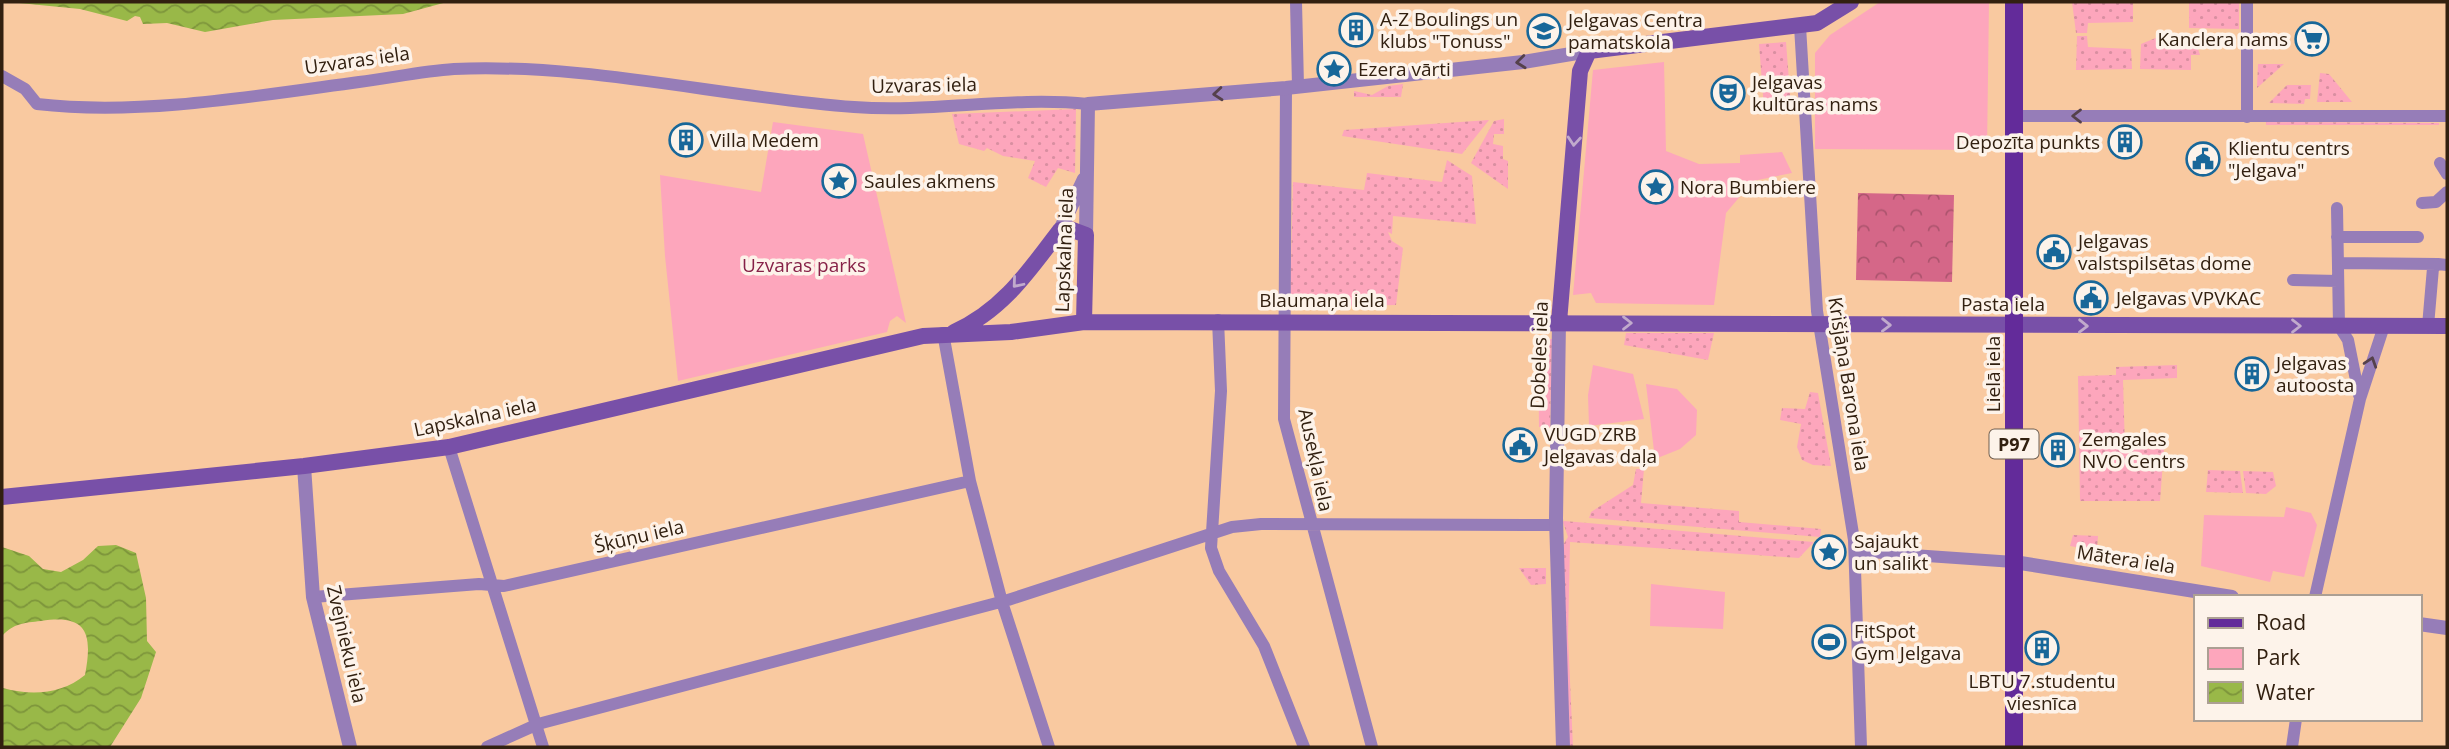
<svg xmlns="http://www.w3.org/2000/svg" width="2449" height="749" font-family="'Open Sans',sans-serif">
  <defs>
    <pattern id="grass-dots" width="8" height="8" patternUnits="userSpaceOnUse" patternTransform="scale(1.75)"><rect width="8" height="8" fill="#fda6bc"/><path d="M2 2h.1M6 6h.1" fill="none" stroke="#d98fa1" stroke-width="1.8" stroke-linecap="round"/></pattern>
    <pattern id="forest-crowns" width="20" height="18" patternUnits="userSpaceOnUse" patternTransform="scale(1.75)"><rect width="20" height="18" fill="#d56788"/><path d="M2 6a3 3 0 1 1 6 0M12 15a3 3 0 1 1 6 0" fill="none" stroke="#ad546e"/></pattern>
    <pattern id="water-waves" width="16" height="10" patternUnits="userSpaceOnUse" patternTransform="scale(1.75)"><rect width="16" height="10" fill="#99b848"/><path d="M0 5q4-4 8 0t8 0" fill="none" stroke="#7d953b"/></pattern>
  </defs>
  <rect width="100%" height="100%" fill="#f9c9a0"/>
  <path fill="url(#grass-dots)" d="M2072,2H2133V22L2088,23L2087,33H2076Z
    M2189,2H2239V29L2189,28Z
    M2077,36H2087L2088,47L2131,49L2132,69L2076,70Z
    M2158,37L2195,39L2200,55H2191V70L2140,69L2141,44Z
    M1786,42L1791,106L1764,108L1759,44Z
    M2258,64H2284L2257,88Z
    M2320,73L2329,74L2352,102H2317Z
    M1403,84L1401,97H1354V91L1372,95L1388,86Z
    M2287,85H2311L2310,99H2305L2304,104L2269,103Z
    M1076,109L1075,173L1058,168L1046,187L1028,178L1035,161L1003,156L987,148L984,151L959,144L952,114Z
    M1504,119V134H1494L1493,144L1503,146V159L1508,161V189L1471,163L1494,121Z
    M1489,120L1462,154L1342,136L1344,130Z
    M2266,122L2439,123V125H2266Z
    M1447,160L1472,176L1476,224L1393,216L1392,234L1388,232L1392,241L1403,248L1396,305L1290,307L1293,182L1364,190L1367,173L1442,182Z
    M1626,333H1714L1708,360L1624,345Z
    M1552,339L1550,427H1539L1538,341Z
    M2177,365V378L2123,380L2125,449H2164L2160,501H2080L2078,376L2116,375V367Z
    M1810,392L1818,393L1831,466L1813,465L1802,460L1797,447L1801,424L1780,420L1782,408L1805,409Z
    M1636,469H1644L1641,503L1739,511V522L1821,529L1820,537L1589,518L1591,512L1633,485Z
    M2208,470L2240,471L2243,493L2206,492Z
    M2243,471L2273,472L2276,486L2266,494L2246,493Z
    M1563,522L1564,521L1814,542L1799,558L1570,542L1568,637L1573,747H1569L1563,545L1568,537Z
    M2073,535L2098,536L2097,548L2109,549V553L2070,546Z
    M1519,568H1546V584L1531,585Z"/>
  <path fill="url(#forest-crowns)" d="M1858,193L1954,195L1952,282L1856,280Z"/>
  <path fill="#fda6bc" d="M1880,2H1989L1987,150L1815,149V53L1830,35Z
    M1664,62L1666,151L1699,164L1740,163V155L1782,152L1792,173L1753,181L1726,213L1714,305L1596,303L1591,293L1573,295L1593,70Z
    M773,122L863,134L906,323L897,316L890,321L887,332L678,381L665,256L660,175L761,192Z
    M1593,365L1633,374L1644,419L1589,426L1588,395Z
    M1646,384L1677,389L1697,410L1696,435L1680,449L1655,459Z
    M2286,507L2311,513L2317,525L2304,577L2273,571L2270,582L2201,566L2204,515L2284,517Z
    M1651,584L1725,592L1723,629L1650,626Z"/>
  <path fill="url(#water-waves)" d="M9,2H447L403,14L273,20L205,32L167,23L143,24L140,17L135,16L127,21L80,9Z
    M116,545L136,553L146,598L147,641L156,652L141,698L110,747H2V684L3,688C32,696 62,694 85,675C93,633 87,614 41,621C24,623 14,623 2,636V547L29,556L43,569L61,572L83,560L98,546Z"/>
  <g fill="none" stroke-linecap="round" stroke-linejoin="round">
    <path stroke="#967db8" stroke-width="12" d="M1296,2L1298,86
      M1800,26L1817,311L1854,540L1861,747
      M2,76L25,89L37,104C140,116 256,96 359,82C391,78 422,71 454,69C589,63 720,97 854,107C932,113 1010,96 1088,104
      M1286,88L1284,419L1372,747
      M2014,116H2447
      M2247,117V2
      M2440,163L2447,174
      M2422,203L2436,202L2447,192
      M2337,208L2339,326L2348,340L2359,395
      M2337,237H2418
      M2338,263L2438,264
      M2293,280L2338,281
      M1218,320L1221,391L1211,548L1219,571L1264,646L1304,747
      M2428,326L2433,268L2438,264L2447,265
      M943,333L970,481L1002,602L1049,747
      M449,447L543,747
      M1855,551L2014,562
      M313,597L479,584L504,586L970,481
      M2315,597L2360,399L2384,326
      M487,747L538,724L1008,600L1232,527L1261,524L1556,525
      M2292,747L2296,719"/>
    <path stroke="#967db8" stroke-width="14" d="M1060,230L1084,179
      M1086,235L1088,104L1286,88L1523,62L1589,51
      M1559,322L1556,518L1563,747
      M304,466L313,597L350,747
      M2014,562L2232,597
      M2419,624L2447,628"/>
    <path stroke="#7850a8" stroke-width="16" d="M1559,322L1580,71L1589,51L1817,23L1851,2
      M954,332C1002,311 1029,271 1060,230L1070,229L1086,235L1084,322
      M2,497L304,466L449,447L923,336L1011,332L1084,322L2447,326"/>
    <path stroke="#632b9a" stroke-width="18" d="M2014,747V2"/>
  </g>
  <defs><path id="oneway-chevron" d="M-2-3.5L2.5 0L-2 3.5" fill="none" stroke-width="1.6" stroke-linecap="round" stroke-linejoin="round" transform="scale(1.75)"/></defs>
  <g stroke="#55414b">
    <use href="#oneway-chevron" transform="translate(1521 62) rotate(174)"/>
    <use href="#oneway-chevron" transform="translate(1218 94) rotate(175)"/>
    <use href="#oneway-chevron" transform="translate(2077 116) rotate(-180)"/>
    <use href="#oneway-chevron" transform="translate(2371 362) rotate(-72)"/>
  </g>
  <g stroke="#c1aacc">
    <use href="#oneway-chevron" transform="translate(1574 141) rotate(95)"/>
    <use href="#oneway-chevron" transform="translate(1017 283) rotate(130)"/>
    <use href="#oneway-chevron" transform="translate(1627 323)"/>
    <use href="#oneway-chevron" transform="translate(1886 325) rotate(1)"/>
    <use href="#oneway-chevron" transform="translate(2083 326) rotate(1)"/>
    <use href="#oneway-chevron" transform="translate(2296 326)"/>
  </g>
  <defs>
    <symbol id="building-ring" viewBox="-11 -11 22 22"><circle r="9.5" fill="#fdf3ea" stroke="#186799" stroke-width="1.5"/><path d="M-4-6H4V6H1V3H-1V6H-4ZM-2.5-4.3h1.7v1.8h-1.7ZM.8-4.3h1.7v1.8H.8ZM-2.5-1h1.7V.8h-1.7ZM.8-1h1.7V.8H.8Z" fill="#186799"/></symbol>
    <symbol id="school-ring" viewBox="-11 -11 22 22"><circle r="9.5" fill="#fdf3ea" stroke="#186799" stroke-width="1.5"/><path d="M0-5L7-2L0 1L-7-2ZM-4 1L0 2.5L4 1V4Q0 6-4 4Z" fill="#186799"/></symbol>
    <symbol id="supermarket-ring" viewBox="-11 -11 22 22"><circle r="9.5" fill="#fdf3ea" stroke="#186799" stroke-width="1.5"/><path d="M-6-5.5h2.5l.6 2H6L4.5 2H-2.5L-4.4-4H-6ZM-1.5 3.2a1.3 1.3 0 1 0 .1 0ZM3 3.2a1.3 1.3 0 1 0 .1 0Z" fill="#186799"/></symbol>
    <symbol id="sight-ring" viewBox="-11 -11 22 22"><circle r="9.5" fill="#fdf3ea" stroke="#186799" stroke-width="1.5"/><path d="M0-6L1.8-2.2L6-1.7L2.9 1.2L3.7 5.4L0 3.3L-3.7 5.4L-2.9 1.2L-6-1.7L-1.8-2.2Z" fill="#186799"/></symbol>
    <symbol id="theatre-ring" viewBox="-11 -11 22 22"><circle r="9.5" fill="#fdf3ea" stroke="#186799" stroke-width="1.5"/><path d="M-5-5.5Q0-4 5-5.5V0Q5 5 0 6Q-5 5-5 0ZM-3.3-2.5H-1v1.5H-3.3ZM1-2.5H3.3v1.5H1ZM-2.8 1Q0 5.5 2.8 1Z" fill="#186799"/></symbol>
    <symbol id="civic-ring" viewBox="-11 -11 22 22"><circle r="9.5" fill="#fdf3ea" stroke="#186799" stroke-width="1.5"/><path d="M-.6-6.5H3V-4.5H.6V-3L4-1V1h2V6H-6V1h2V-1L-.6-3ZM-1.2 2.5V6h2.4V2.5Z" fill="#186799"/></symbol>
    <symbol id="stadium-ring" viewBox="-11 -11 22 22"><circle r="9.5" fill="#fdf3ea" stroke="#186799" stroke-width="1.5"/><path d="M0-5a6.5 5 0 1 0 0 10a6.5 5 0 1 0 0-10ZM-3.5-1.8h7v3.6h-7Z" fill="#186799"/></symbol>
  </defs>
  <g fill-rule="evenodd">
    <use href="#building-ring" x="1337" y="11" width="38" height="38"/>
    <use href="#school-ring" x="1525" y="12" width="38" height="38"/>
    <use href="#supermarket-ring" x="2293" y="20" width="38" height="38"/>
    <use href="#sight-ring" x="1315" y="50" width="38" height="38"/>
    <use href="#theatre-ring" x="1709" y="74" width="38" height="38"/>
    <use href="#building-ring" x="667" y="121" width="38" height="38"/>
    <use href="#building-ring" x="2106" y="123" width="38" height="38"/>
    <use href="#civic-ring" x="2184" y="140" width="38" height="38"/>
    <use href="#sight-ring" x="820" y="162" width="38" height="38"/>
    <use href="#sight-ring" x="1637" y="168" width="38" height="38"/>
    <use href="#civic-ring" x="2035" y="233" width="38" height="38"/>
    <use href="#civic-ring" x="2072" y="279" width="38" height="38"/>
    <use href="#building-ring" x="2233" y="355" width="38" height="38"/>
    <use href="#civic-ring" x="1501" y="426" width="38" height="38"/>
    <use href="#building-ring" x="2039" y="431" width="38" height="38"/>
    <use href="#sight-ring" x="1810" y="533" width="38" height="38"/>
    <use href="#stadium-ring" x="1810" y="623" width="38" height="38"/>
    <use href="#building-ring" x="2023" y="629" width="38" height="38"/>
  </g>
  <g text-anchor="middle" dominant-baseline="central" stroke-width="7" stroke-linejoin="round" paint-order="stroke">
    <rect fill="#fdf3ea" stroke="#6f5f51" stroke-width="2" x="1989.5" y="429.5" width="49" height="29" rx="5"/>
    <g font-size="18" font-weight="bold" fill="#322010">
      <text x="2014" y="444">P97</text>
    </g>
    <g font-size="19" fill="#322010" stroke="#fdf3ea" text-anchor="start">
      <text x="1380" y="19">A-Z Boulings un<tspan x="1380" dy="22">klubs "Tonuss"</tspan></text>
      <text x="1568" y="20">Jelgavas Centra<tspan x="1568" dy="22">pamatskola</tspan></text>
      <text x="2288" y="39" text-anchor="end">Kanclera nams</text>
      <text x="1358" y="69">Ezera vārti</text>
      <text x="1752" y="82">Jelgavas<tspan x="1752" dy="22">kultūras nams</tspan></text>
      <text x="710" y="140">Villa Medem</text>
      <text x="2100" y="142" text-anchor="end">Depozīta punkts</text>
      <text x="2228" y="148">Klientu centrs<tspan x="2228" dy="22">"Jelgava"</tspan></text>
      <text x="864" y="181">Saules akmens</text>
      <text x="1680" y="187">Nora Bumbiere</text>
      <text x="2078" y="241">Jelgavas<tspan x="2078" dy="22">valstspilsētas dome</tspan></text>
      <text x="2116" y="298">Jelgavas VPVKAC</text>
      <text x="2276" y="363">Jelgavas<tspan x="2276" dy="22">autoosta</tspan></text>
      <text x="1544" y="434">VUGD ZRB<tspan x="1544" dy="22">Jelgavas daļa</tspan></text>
      <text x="2082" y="439">Zemgales<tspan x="2082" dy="22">NVO Centrs</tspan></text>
      <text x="1854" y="541">Sajaukt<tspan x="1854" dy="22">un salikt</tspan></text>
      <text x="1854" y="631">FitSpot<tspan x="1854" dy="22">Gym Jelgava</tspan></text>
      <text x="2042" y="681" text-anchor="middle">LBTU 7.studentu<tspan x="2042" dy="22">viesnīca</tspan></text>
    </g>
    <g font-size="19" fill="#322010" stroke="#fdf3ea">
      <text transform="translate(357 60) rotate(-8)">Uzvaras iela</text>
      <text transform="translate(924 85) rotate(-1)">Uzvaras iela</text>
      <text transform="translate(1064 250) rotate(-88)">Lapskalna iela</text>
      <text x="1322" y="300">Blaumaņa iela</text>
      <text x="2003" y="304">Pasta iela</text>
      <text transform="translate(1539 355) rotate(-88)">Dobeles iela</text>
      <text transform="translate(1993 374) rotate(-90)">Lielā iela</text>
      <text transform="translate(1849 384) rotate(81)">Krišjāņa Barona iela</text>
      <text transform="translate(475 417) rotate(-12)">Lapskalna iela</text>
      <text transform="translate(1316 460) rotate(78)">Ausekļa iela</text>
      <text transform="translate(639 536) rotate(-13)">Šķūņu iela</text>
      <text transform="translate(2126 559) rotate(9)">Mātera iela</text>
      <text transform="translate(347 644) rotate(77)">Zvejnieku iela</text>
    </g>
    <g font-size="19" fill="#862147" stroke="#fdf3ea">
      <text x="804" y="265">Uzvaras parks</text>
    </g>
  </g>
  <rect width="2449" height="749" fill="none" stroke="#322010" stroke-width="7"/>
  <rect x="2194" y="595" width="228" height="126" fill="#fdf3ea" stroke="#ac9f93" stroke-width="2"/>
  <rect x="2208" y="618" width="35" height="10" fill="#632b9a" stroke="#ac9f93" stroke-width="2"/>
  <text x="2256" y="630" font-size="21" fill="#322010">Road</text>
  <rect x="2208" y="648" width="35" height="21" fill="#fda6bc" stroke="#ac9f93" stroke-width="2"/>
  <text x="2256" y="665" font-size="21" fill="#322010">Park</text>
  <rect x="2208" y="682" width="35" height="21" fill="url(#water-waves)" stroke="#ac9f93" stroke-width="2"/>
  <text x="2256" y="700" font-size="21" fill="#322010">Water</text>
</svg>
